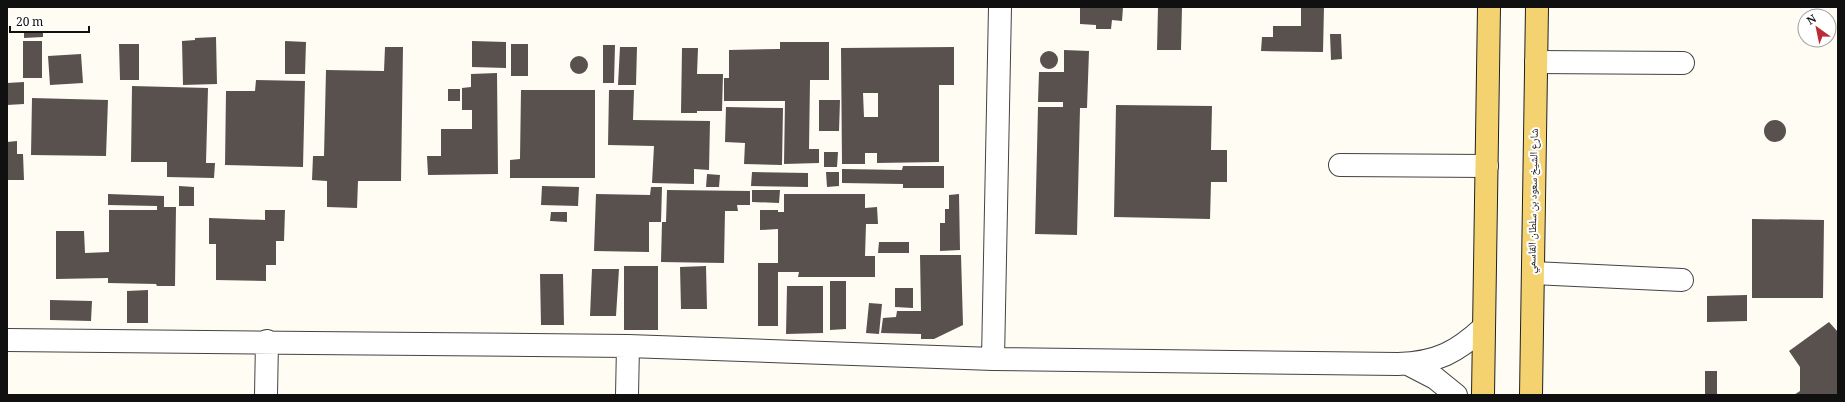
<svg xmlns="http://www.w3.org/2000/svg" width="1845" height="402" font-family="Georgia,'Noto Naskh Arabic',serif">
  <rect width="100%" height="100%" fill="#fffcf4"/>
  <path fill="#59514d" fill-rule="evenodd" d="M1080,7H1123L1122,21L1112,20L1111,29H1096V25L1080,24Z
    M1158,7H1182L1181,50H1157Z
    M1301,7H1324L1323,52L1261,51L1262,37H1273V26H1301Z
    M24,31H43V37L24,38Z
    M1330,34H1341L1342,59L1331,60Z
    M216,37L217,84L183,85L182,41L195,40V38Z
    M23,41H42V78H23Z
    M285,41L306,42L305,74H285Z
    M472,41L506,42V68L472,67Z
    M780,42H829V80H810L809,149H819V163L784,164L785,101H724V78H729V50L780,49Z
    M119,44H139V80H120Z
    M511,44H528V76H511Z
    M603,45H615L614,83H603Z
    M385,47H403L401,181H358L357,208L327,207V181L312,180L313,156H324L326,70L384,71Z
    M620,47H637L636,85H618Z
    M954,47V85H939V162L877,163V153H865V164H842L841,48ZM863,93H878V117H864Z
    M682,48H698L697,74H723L722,111H697V113H681Z
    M1064,50L1089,51L1087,108H1080L1077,235L1035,234L1038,107H1063V102H1038L1039,72H1064Z
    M1040 60a9 9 0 1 1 18 0a9 9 0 1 1-18 0Z
    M81,54L83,83L50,85L48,56Z
    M570 65a9 9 0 1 1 18 0a9 9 0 1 1-18 0Z
    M497,73L498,174L428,175L427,156H441V129H472V110H462V88L471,87V74Z
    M256,80L305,81L303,167L225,165L226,91H255Z
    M24,82V104L7,105V83Z
    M132,86L208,88L206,163H215L214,178L167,177V162H131Z
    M448,89H460V101H448Z
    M521,90H595V178H510V160L520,159Z
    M609,90H634L633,120L710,121L709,170L694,169V184L652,183L654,146L608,145Z
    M32,98L108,100L106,156L31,155Z
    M819,100H840L839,131H819Z
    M1116,105L1212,106L1211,150H1227V182H1211L1210,219L1114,217Z
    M726,107L783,108L782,165L744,164L745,143L725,142Z
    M1764 131a11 11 0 1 1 22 0a11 11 0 1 1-22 0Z
    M17,141V154H23L24,180H7V142Z
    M824,152H838L837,167H824Z
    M903,166H944V188H903V184L842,183V169L902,170Z
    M752,172L808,173V187L751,186Z
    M826,172H839V186L827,187Z
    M707,174L720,175L719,187H706Z
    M179,186L194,187V206H179Z
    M542,186L579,187L578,206L541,205Z
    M651,187H662L661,222H649V252L594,251L596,194L650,195Z
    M667,190L750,191V205H737L738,211H725L724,263L661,262L662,222H666Z
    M752,190H780L779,203L752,202Z
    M108,194L164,196V207H176L175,286H157L156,284L108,283V278L56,279V231H84L85,253L109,252V210H157V206L108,205Z
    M784,194H865V208L877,207L878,224H866L865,256H875V277H798L799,272H778V326H758V263H778V229L760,230V210H778V212H784Z
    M959,194L960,250L940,251V223H945V209H949V195Z
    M265,210H285L284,241H276V265H266V281L216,280V244H209V218L265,220Z
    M551,212H567V222L550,221Z
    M1752,219L1824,220L1823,298H1752Z
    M879,242H909V253H878Z
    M920,255H961L963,325L934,339H921V334L881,333L883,318L896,317L897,311H921Z
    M624,266H658V330H624Z
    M706,266L707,309H681L680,267Z
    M592,269H619L616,316H590Z
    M540,274H563L564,325H541Z
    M830,281H846V329L830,330Z
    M787,286H823V333L786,334Z
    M895,288H913V308L895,307Z
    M148,290V323H127V291Z
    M1747,295V321L1707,322V296Z
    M50,300L92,301L91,321L50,320Z
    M869,303L882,304L879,334L866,333Z
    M1829,322L1838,332V395H1794L1800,391V367L1789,351Z
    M1705,371H1717V395H1705Z"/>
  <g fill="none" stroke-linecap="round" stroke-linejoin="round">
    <defs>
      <path id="minor" d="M1536,62L1683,63
        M1340,165L1487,166
        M1533,273L1682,280
        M7,340L628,346L993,359L1398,364C1437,363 1457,352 1484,327
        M993,359L1000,7
        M1408,364L1435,378L1456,395
        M266,395L267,341
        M627,395L628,346"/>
      <path id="major" d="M1483,395L1489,7
        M1531,395L1537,7"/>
    </defs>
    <use href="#minor" stroke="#434343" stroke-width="24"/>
    <use href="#major" stroke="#212121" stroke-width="24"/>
    <use href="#minor" stroke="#fff" stroke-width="22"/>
    <use href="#major" stroke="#f3d26f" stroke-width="22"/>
  </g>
  <g text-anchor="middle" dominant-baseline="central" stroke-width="4" stroke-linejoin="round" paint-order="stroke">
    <g font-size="11" fill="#101010" stroke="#fff">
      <text transform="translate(1534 201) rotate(-89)">شارع الشيخ سعود بن سلطان القاسمي</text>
    </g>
  </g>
  <rect width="1845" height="402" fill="none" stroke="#101010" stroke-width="16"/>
  <g transform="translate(1817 28) rotate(327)"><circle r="19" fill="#ffffff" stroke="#9f9f9f"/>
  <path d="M0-3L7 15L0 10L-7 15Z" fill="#bc2c34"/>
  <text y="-6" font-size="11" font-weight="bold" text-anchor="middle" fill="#101010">N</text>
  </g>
  <path d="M10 26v6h79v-6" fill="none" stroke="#101010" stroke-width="2"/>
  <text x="16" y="26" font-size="12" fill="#101010" stroke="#ffffff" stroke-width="3" paint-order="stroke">20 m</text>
</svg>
